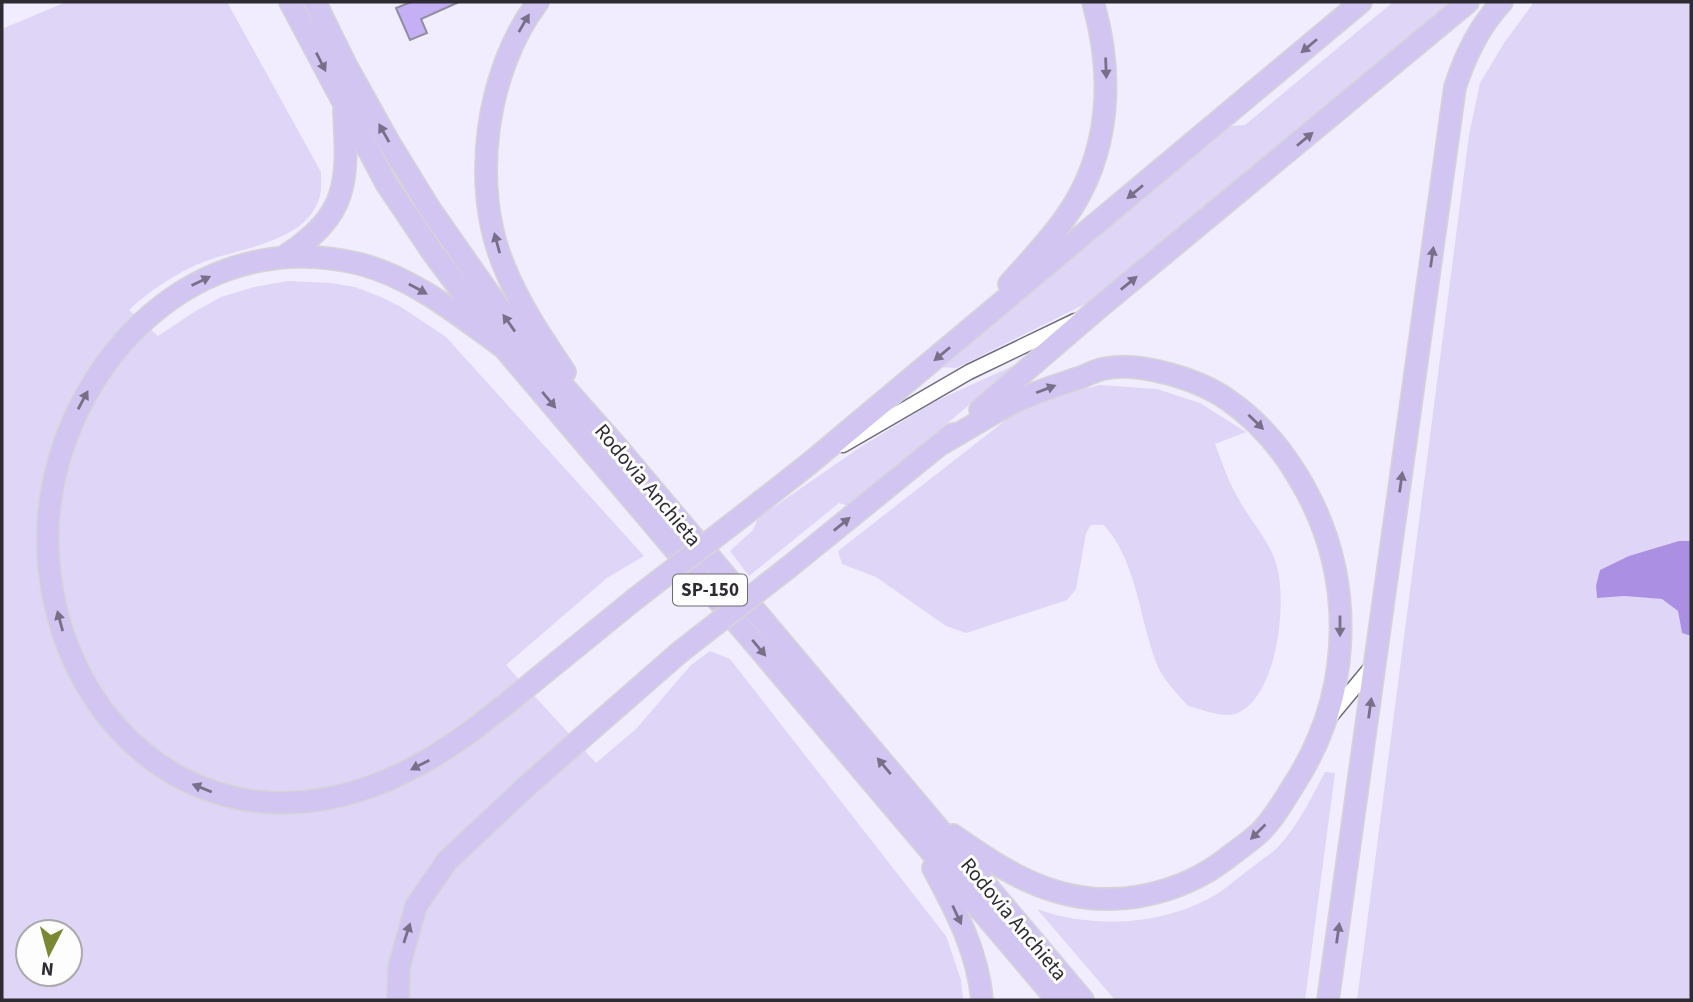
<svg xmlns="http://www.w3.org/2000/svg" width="1693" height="1002" font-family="'Source Sans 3',sans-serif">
  <rect width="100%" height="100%" fill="#f1edfe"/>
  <path fill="#dfd5f7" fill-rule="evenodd" d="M66,2H227L321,172C321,180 322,191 319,199C304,245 233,248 196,265C172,276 148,292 129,310L158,336L194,312L221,297L254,287L288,281L331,283L355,287L381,297L401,307L446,337L644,556L607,578L506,665L596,763L636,729L691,665L710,651L730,659L946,936L961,980L963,1000H2V29ZM28,932H70V974H28Z
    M1393,2H1458L1085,304L956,368L937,367L1229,126L1245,125Z
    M1534,2H1691V541H1679L1596,586L1597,597L1624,596L1662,599L1678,611L1682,633L1691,636V1000H1357L1469,135L1480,83L1504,43Z
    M1019,363L849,506L839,503L749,576L730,551L753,530L758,518L862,446L936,401Z
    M1100,385L1157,389L1200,403L1246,432L1215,444C1222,462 1228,481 1238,498C1249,519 1269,540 1276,563C1288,600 1278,699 1235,714C1222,718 1201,709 1188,706C1177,693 1161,678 1156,662C1139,617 1137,562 1104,525H1091L1086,533L1076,589L1067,600L966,633L946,626L876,577L842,564L838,551L1011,416L1050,398Z
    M1325,772L1335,773L1305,1000H1115L1037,909C1094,930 1169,925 1220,892C1230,885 1240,876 1250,869C1258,862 1268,856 1276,849C1297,828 1311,798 1325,772Z"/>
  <path fill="#aa8fe3" d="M1679,541H1691V636L1682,633L1678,611L1662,599L1624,596L1597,598L1596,586L1600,570L1629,556Z"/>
  <path fill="#c5b0f5" stroke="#928da0" stroke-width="2" d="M411,2H459L421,19L427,33L410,40L396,8Z"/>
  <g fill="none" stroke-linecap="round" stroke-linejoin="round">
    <defs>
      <path id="minor" d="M843,445L969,372L1075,321
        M1329,718L1374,664"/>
      <path id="highway" d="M290,2L386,183L433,253L504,348L1057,1000
        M315,2L346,65L390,144L430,209L518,335L618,448L1083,1000
        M538,2C486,70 470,186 504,266C519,304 542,338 565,372
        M285,256C349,214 348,183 344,111
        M1009,284C1028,263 1048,242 1065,218C1111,154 1114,75 1093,2
        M504,348C460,316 414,278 360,264C209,226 82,342 53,485C31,597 79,725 183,779C242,809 306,809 367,788C431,766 481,725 533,682C567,654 601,627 635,599
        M980,410L1095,311L1468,2
        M943,443C966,430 989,415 1012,403C1034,392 1058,385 1082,377C1089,374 1096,370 1103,369C1138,360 1200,380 1228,400C1257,420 1279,445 1297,475C1356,570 1355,689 1295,783C1284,800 1273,821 1258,834C1248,843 1236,851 1226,859C1180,894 1115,909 1058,892C1019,881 986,858 953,835
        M745,514L810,463L1361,2
        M789,567L953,434
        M933,868C956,911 978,952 982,1000
        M398,1000L399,967L416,906L447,861L529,784L680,652
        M1328,1000L1455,87C1466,54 1479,27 1502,2"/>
    </defs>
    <use href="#minor" stroke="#706b7e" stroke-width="17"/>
    <use href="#highway" stroke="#d5d5d6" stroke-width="24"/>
    <use href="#minor" stroke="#fff" stroke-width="14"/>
    <use href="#highway" stroke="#d2c5f1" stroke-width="21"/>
    <defs>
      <path id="highway-bridge" d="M635,599L745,514
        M680,652L789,567"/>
    </defs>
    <use href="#highway-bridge" stroke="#d5d5d6" stroke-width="24" stroke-linecap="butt"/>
    <use href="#highway-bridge" stroke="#d2c5f1" stroke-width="21"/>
  </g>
  <defs><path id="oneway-solid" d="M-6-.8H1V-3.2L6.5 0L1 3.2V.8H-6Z" transform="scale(1.75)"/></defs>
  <g fill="#787088">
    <use href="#oneway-solid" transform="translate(524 23) rotate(-60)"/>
    <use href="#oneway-solid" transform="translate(1309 46) rotate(140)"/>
    <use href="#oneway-solid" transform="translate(321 62) rotate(63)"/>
    <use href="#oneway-solid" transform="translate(1106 68) rotate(88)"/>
    <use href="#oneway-solid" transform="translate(384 133) rotate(-119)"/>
    <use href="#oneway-solid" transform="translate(1305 139) rotate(-40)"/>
    <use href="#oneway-solid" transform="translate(1135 192) rotate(140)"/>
    <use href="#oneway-solid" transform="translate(497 243) rotate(-105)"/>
    <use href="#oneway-solid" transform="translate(1432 257) rotate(-82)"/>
    <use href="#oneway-solid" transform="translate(201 281) rotate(-26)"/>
    <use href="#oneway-solid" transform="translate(1129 283) rotate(-39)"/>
    <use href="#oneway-solid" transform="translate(418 289) rotate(29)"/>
    <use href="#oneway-solid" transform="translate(509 323) rotate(-125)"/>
    <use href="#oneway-solid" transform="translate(942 354) rotate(140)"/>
    <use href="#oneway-solid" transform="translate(1046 389) rotate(-21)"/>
    <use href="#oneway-solid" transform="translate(83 400) rotate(-62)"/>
    <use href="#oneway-solid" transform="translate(549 400) rotate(50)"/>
    <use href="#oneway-solid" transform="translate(1256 422) rotate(44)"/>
    <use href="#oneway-solid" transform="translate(1401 482) rotate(-82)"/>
    <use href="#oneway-solid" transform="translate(842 524) rotate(-39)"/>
    <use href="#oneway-solid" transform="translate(60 621) rotate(-105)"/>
    <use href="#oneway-solid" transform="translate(1340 626) rotate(90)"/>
    <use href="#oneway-solid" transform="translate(759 648) rotate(50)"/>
    <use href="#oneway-solid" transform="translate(1370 708) rotate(-82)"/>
    <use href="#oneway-solid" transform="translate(420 765) rotate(153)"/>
    <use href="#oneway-solid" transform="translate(884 766) rotate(-130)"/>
    <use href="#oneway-solid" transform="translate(202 788) rotate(-158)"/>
    <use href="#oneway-solid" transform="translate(1258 832) rotate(135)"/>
    <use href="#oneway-solid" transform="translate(957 915) rotate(65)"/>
    <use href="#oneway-solid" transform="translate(407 933) rotate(-72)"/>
    <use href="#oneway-solid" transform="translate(1338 933) rotate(-82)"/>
  </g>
  <g text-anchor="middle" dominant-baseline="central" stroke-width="6" stroke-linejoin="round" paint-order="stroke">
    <rect fill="#fdfdfd" stroke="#6c6a70" stroke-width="2" x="673" y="574.5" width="74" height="31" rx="5"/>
    <g font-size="19" font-weight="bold" fill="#2e2b33">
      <text x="710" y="590">SP-150</text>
    </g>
    <g font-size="21" fill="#2e2b33" stroke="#fdfdfd">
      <text transform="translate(648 485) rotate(50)">Rodovia Anchieta</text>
      <text transform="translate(1014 919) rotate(50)">Rodovia Anchieta</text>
    </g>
  </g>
  <rect width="1693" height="1002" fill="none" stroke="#2e2b33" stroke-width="7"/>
  <g transform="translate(49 953) rotate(186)"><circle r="33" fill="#fdfdfd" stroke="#aaa9ac" stroke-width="2"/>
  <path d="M0-5L12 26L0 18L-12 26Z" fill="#7a8836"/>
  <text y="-10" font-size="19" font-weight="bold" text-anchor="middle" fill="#2e2b33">N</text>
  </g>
</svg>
